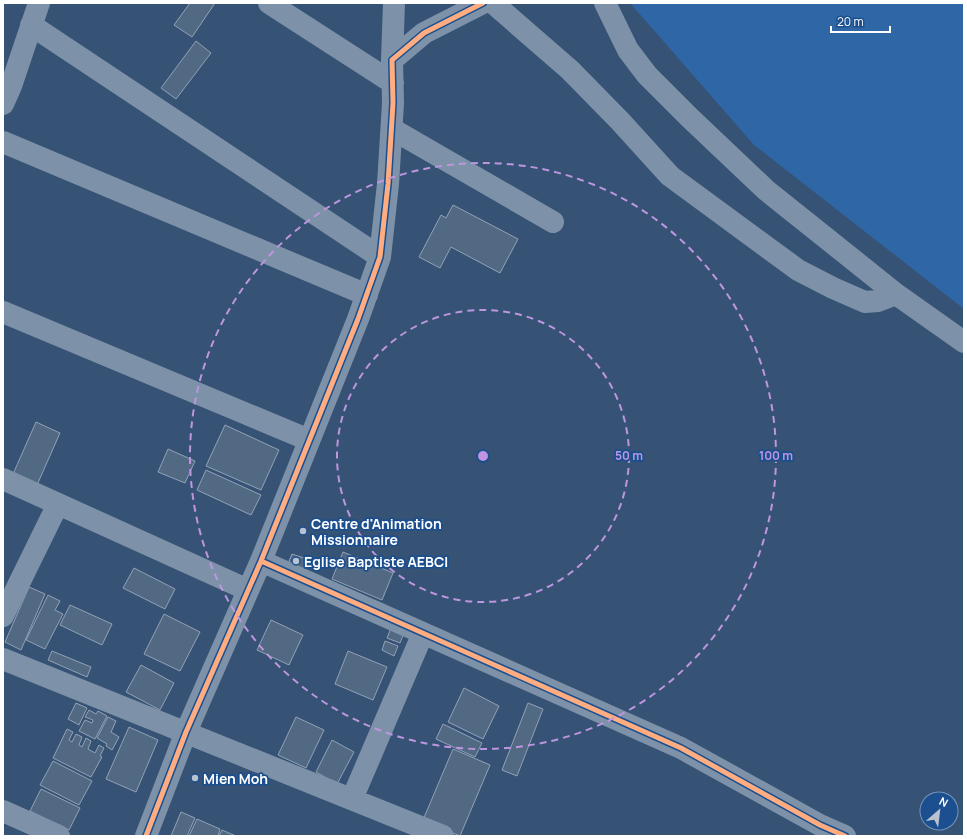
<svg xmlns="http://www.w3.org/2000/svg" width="967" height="839" font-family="Manrope,sans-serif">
  <rect width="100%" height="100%" fill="#365274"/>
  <path fill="#2f66a5" d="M630,3H964V309L754,145Z"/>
  <path fill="#526984" stroke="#92a2b6" d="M190,3H215L192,37L174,25Z
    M196,41L211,53L176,99L161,88Z
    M453,205L518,239L500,273L451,247L440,268L419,257L441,215L446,218Z
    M36,422L60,433L37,485L13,474Z
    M225,425L279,450L261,490L206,466Z
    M168,449L195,461L185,483L158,472Z
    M206,470L261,495L251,515L197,490Z
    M343,552L393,573L382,600L332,579Z
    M292,554L307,559L302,571L287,566Z
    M134,568L175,589L165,609L123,588Z
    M29,587L45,594L21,650L5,642Z
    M48,595L60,601L55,610L63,614L45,649L26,640Z
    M70,605L112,624L102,645L60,625Z
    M164,614L200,632L180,671L144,654Z
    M271,620L303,635L289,665L257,650Z
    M391,628L404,633L400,643L387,638Z
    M385,641L398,646L394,656L382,650Z
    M52,651L91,667L87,677L48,660Z
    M348,651L387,667L373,700L335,684Z
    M141,665L174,683L160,710L126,692Z
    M464,688L499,706L483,739L448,722Z
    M76,703L87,708L79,725L68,719Z
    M528,703L543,709L517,776L502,770Z
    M89,710L96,714L98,711L107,716L95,739L79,731L85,720L92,723L93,720L85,717Z
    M108,717L116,721L111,732L119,737L112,750L106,746L107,744L97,738Z
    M296,717L324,730L306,768L278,755Z
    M443,724L482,743L475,757L436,739Z
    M129,727L158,740L136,792L106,779Z
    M67,729L73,732L69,740L72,742L76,734L82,737L79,745L82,747L86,738L91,741L88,749L95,753L99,745L104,748L100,756L102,757L91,777L53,758Z
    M332,740L354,752L337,784L316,772Z
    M453,749L490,765L460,836L423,820Z
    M53,761L92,781L79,805L40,785Z
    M41,789L80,808L69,830L30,811Z
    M181,812L195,818L187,836H171Z
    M197,819L220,829L218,836H189Z
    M222,830L236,836H219Z"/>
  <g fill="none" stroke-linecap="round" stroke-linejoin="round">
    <path stroke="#7d92a8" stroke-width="22" d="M269,3L393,83
      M493,3L570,70L620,121L670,176L798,270L833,288L865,302L878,301L896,294
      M605,3L628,50L647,75L690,118L766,190L896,294L964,342
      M31,25L380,257
      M392,60L394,3
      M3,104L11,86L39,3
      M392,129L553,222
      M3,142L367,295
      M3,312L309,440
      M3,479L248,590
      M261,561L681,748L820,825L845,836
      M3,616L58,504
      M3,659L443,836
      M352,799L423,633
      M3,811L59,836
      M146,836L186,732L261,561L358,319L380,257L388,184L393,103L392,60L424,33L483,3"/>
    <defs>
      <path id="cycleway" d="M261,561L681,748L820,825L845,836
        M146,836L186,732L261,561L358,319L380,257L388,184L393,103L392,60L424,33L483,3"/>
    </defs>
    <use href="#cycleway" stroke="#1b4f8f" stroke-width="8"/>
    <use href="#cycleway" stroke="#ffac80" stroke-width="5"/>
  </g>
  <g fill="none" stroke="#bd96df" stroke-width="2" stroke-dasharray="7 5">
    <circle cx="483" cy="456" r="146"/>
    <circle cx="483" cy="456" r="293"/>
  </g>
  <g fill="#b9c2ce" stroke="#1b4f8f" stroke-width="1.5">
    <circle cx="303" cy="531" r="4"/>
    <circle cx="296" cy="561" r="4"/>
    <circle cx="195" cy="778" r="4"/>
  </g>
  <g text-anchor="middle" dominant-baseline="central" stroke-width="3.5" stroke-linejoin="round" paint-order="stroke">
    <g font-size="14" font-weight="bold" fill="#fff" stroke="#1b4f8f" text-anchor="start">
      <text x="311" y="523">Centre d'Animation<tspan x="311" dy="16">Missionnaire</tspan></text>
      <text x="304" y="561">Eglise Baptiste AEBCI</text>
      <text x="203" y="778">Mien Moh</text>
    </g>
  </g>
  <circle cx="483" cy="456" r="6" fill="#bd96df" stroke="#1b4f8f" stroke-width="2"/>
  <g font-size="12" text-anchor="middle" font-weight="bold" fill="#bd96df" stroke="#1b4f8f" stroke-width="3.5" stroke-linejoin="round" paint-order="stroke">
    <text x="629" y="460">50 m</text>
    <text x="776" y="460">100 m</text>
  </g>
  <rect width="967" height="839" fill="none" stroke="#ffffff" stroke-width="8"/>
  <g transform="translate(939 811) rotate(28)"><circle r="19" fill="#1b4f8f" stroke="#7695bc"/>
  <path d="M0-3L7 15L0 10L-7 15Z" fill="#b9c2ce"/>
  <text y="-6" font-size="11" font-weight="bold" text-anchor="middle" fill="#ffffff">N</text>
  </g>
  <path d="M831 26v6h59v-6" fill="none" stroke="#ffffff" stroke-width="2"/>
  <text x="837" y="26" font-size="12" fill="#ffffff" stroke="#1b4f8f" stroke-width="3" paint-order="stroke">20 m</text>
</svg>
